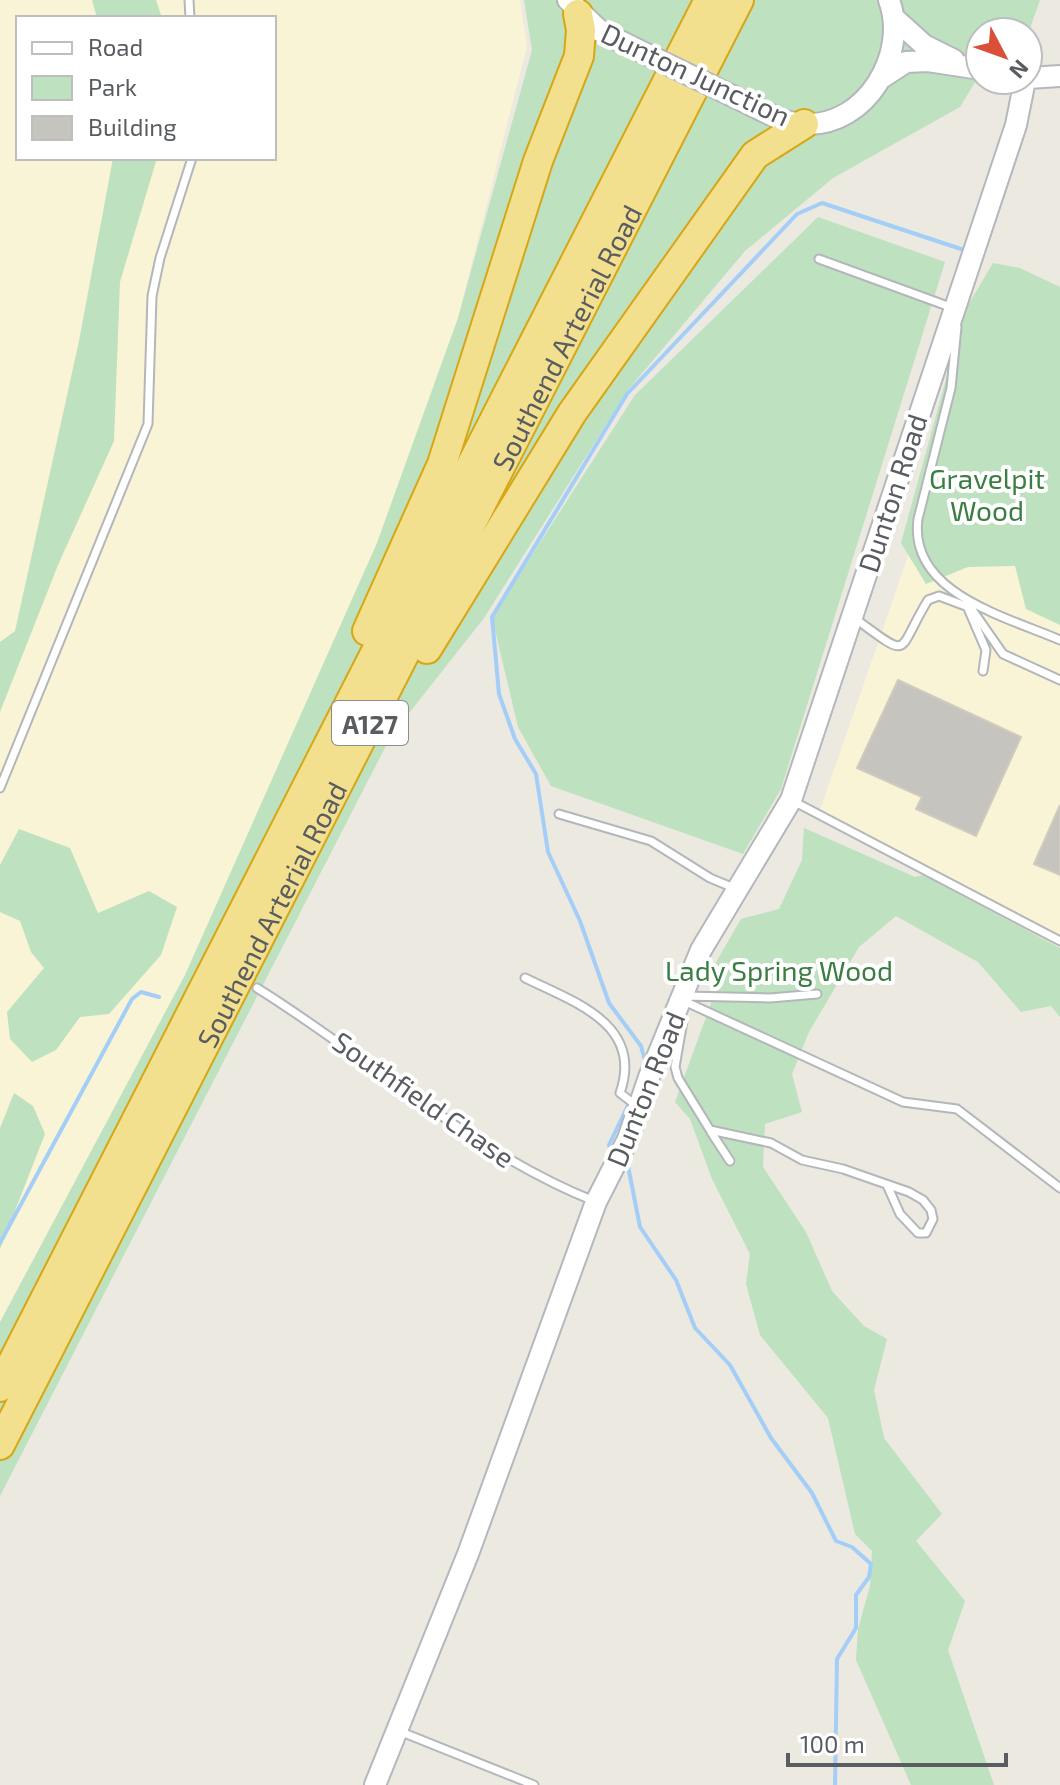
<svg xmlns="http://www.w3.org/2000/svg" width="1060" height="1785" font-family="'Exo 2',sans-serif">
  <rect width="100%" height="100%" fill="#ebe9e0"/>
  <path fill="#faf4d6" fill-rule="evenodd" d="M0,0H520L527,46L458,318L377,543L189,968L0,1324ZM18,18H274V158H18Z
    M989,322L1060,354V948L817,819Z"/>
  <path fill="#bee1c0" d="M92,0H156L162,18H97Z
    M524,0H1040L1028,34L980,32V74L960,107L833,178L745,251L628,390L484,618L391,736L0,1496V1322L185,975L377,543L458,318L532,50Z
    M113,158H157L120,282L114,441L58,565L0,712V642L15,631L79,341Z
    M818,217L945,262L781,789L743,854L551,786L518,727L492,617L635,395Z
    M993,263L1020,268L1060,287V625L1026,609L1015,566L968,567L926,584L901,543L965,310Z
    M804,828L915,877L923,875L1060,948V1017L1051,1006L1021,1012L978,962L896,916L859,947L809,1032L792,1074L802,1112L765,1124L763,1167L806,1232L832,1291L864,1326L887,1339L874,1390L884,1438L942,1514L916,1541L965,1601L948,1650L994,1785H911L856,1660L858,1629L870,1586L872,1551L855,1534L828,1418L760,1335L746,1284L750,1254L712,1179L690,1119L675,1102L716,990L708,976L741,919L779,909L802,860Z
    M19,829L70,848L98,913L149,891L177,907L161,955L109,1014L80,1017L56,1050L32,1062L10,1039L7,1012L44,968L31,952L20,921L0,912V865Z
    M14,1093L33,1106L45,1134L0,1249V1128Z"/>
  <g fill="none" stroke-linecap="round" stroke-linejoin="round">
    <path stroke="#a4cef7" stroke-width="4" d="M646,1064L641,1046L609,1003L580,921L548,852L536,774L515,739L499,694L492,617L627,394L797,214L822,203L961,249
      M612,1155L609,1145L630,1101
      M628,1166L640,1227L676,1280L695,1328L730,1365L771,1438L812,1493L836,1541L852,1547L871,1564L869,1577L856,1595V1628L837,1659L835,1785
      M0,1243L132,999L141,992L159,997"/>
  </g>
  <path fill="#c6c4be" stroke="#cfcbbf" stroke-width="2" d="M898,680L1021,737L976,836L916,809L922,797L857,768Z
    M1060,805V875L1034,864Z"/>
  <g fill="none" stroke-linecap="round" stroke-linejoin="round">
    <defs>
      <path id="lane" d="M189,0L190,18
        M819,259L953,308
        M957,327L951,388L918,519C908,593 1007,617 1060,640
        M967,606L986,650L983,671
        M853,617C913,661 895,654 928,600L939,596L971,608L1003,654L1060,680
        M0,788L148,424L152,296L160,258L192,158
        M793,801L1060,941
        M559,814L651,841L710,878L734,888
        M525,978C575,1002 644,1025 620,1093L637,1106
        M257,988C368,1057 473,1153 594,1201
        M684,996L770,998L817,994
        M684,1001L903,1102L957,1109L1060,1188
        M677,1017L683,1021L675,1067L678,1078L710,1130L771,1143L802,1160L843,1169L909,1192L923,1200L931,1210L933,1219L926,1233H918L900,1214L887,1185
        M711,1132L730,1161
        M399,1731L534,1785"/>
      <path id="secondary" d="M568,0L600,31L632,47
        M893,17L924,45L954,60
        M883,77L906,62L928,61L980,69
        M1028,78L1060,76
        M753,106C769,114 787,124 805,124C866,127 909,54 889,0
        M375,1785L468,1554L596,1202L628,1139L649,1077L701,950L791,800L1016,125L1025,80"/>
      <g id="highway">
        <path d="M367,631L442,464L538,161L579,56L581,30L578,14"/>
        <path d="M427,649L572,413L755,155L804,124"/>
        <path d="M0,1387L709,0"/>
        <path id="s1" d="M0,1445L739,0"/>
      </g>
    </defs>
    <use href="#lane" stroke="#b3b6ba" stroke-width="11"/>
    <use href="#secondary" stroke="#b4b7bc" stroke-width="24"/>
    <use href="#highway" stroke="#d8a613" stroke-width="32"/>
    <use href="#lane" stroke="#fff" stroke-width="7"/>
    <use href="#secondary" stroke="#fff" stroke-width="20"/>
    <use href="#highway" stroke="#f3e08f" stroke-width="28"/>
    <defs>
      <path id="secondary-bridge" d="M632,47L753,106"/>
    </defs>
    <use href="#secondary-bridge" stroke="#b4b7bc" stroke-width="24" stroke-linecap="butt"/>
    <use href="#secondary-bridge" stroke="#fff" stroke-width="20"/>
  </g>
  <g text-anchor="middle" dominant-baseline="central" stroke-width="8" stroke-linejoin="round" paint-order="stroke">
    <rect fill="#fff" stroke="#8b8d90" stroke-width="2" x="332" y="701" width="76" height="44" rx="6"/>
    <g font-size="26" font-weight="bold" fill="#595c60">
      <text x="370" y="723">A127</text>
    </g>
    <g font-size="28" fill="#595c60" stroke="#fff">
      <text transform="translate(696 74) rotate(25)">Dunton Junction</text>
      <text stroke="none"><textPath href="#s1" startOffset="1244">Southend Arterial Road</textPath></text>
      <text transform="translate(892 493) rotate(-72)">Dunton Road</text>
      <text stroke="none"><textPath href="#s1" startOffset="596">Southend Arterial Road</textPath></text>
      <text transform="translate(645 1089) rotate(-68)">Dunton Road</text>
      <text transform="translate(424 1099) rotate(35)">Southfield Chase</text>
    </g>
    <g font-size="28" fill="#3b7d42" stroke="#fff">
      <text x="987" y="478">Gravelpit<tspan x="987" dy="32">Wood</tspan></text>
      <text x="779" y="970">Lady Spring Wood</text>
    </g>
  </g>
  <rect x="16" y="16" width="260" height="144" fill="#ffffff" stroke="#bdbebf" stroke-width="2"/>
  <rect x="32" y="42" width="40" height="12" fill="#ffffff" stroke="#bdbebf" stroke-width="2"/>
  <text x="88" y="56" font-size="24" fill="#595c60">Road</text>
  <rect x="32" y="76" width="40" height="24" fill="#bee1c0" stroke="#bdbebf" stroke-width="2"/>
  <text x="88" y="96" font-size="24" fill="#595c60">Park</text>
  <rect x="32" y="116" width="40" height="24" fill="#c6c4be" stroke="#bdbebf" stroke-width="2"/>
  <text x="88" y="136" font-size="24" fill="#595c60">Building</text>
  <g transform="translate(1004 56) rotate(131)"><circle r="38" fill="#ffffff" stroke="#bdbebf" stroke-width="2"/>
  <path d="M0-6L14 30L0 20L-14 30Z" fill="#d94f38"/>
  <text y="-12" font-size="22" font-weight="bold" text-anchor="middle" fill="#595c60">N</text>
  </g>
  <path d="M788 1753v12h218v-12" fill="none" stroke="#595c60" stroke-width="4"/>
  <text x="800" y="1753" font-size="24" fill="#595c60" stroke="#ffffff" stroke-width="6" paint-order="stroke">100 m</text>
</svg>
